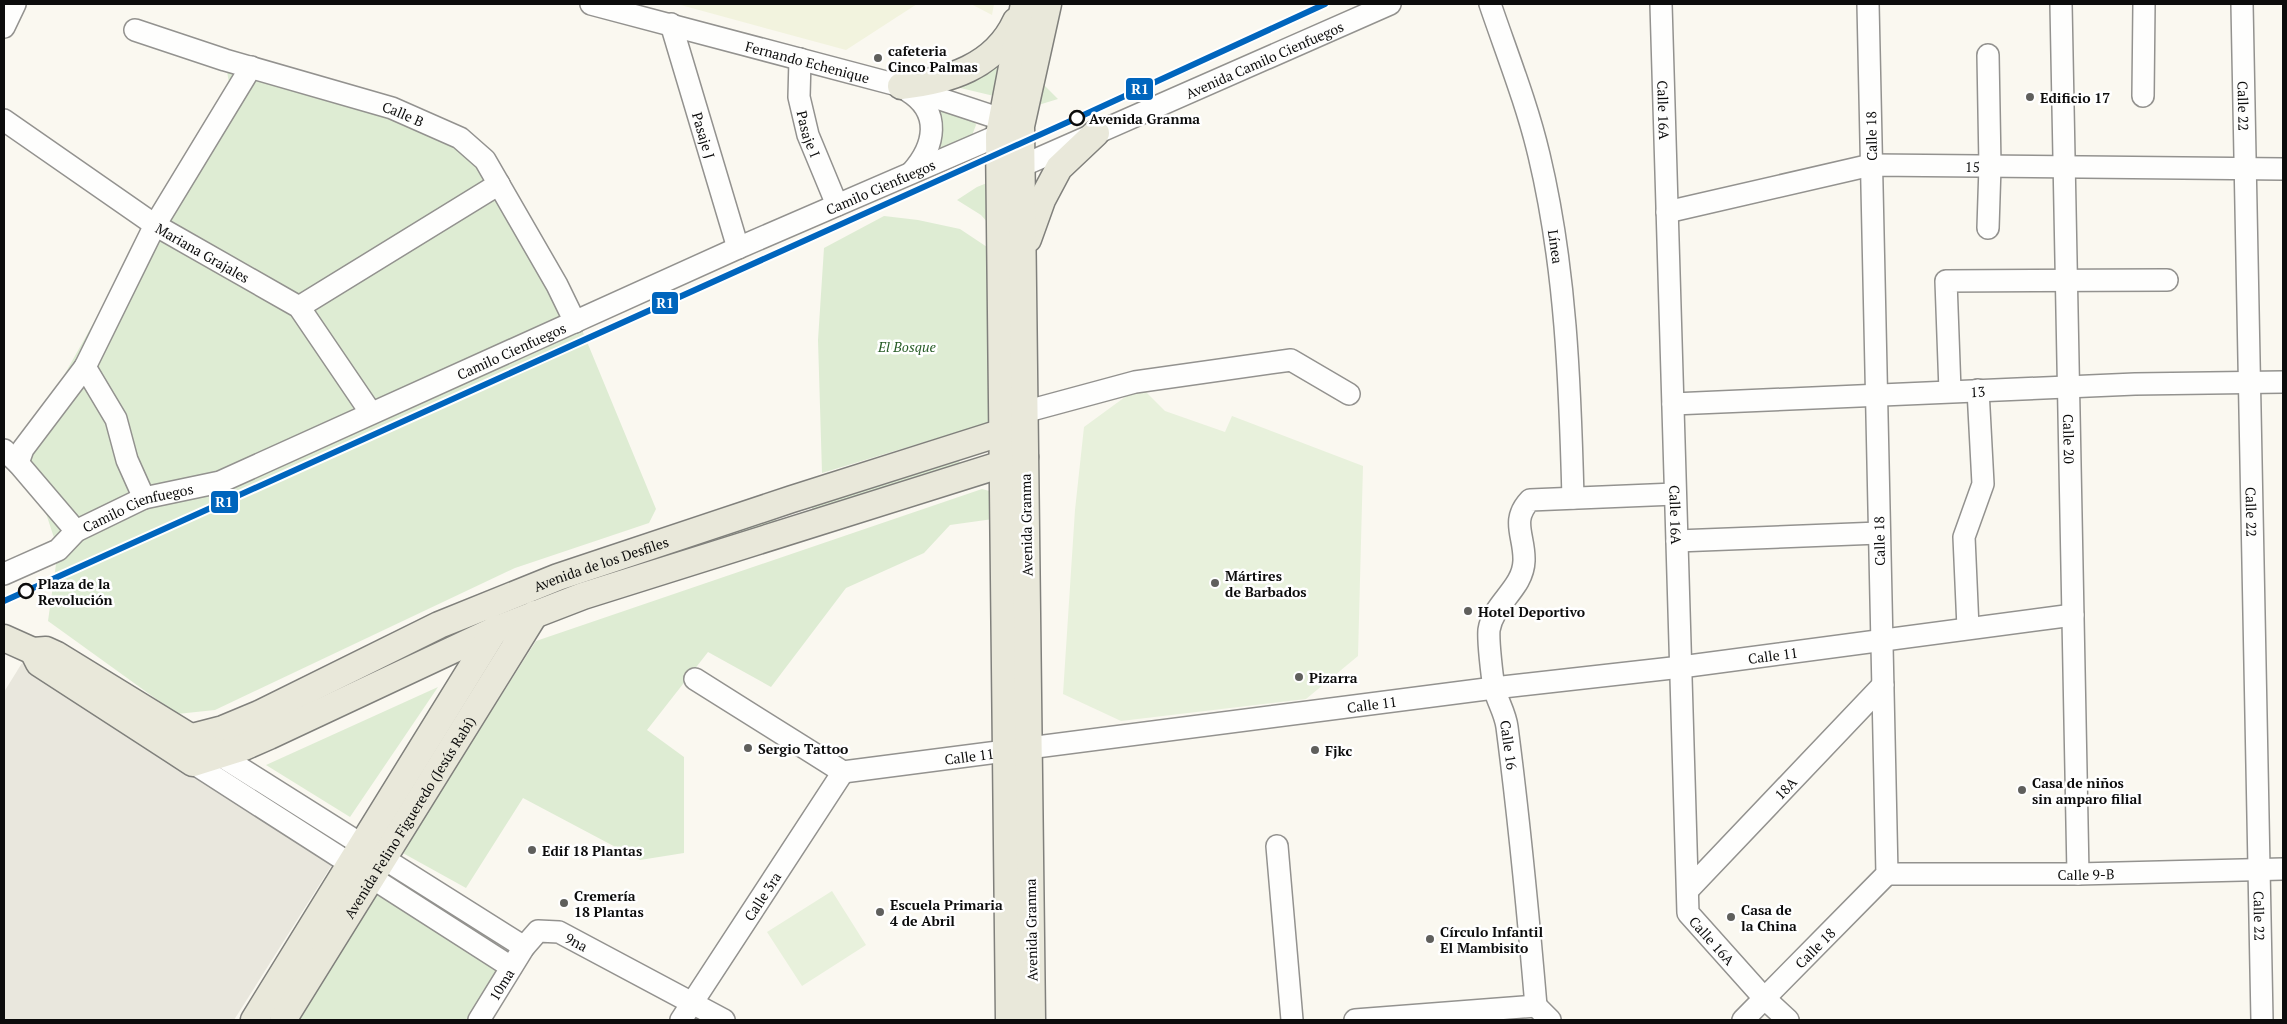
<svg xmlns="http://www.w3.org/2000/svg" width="2287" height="1024" font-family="'PT Serif',serif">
  <rect width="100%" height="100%" fill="#faf8f0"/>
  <path fill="#f2f3de" d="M677,4H917L846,50Z
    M971,4H994L992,15Z"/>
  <path fill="#deecd3" d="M1001,58L994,96L952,86Z
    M225,60L460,138L578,320L656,509L649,523L515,568L215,710L177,714L48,621L58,550L41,498L17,449L49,402L98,315L232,100Z
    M1040,76L1044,85L1058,99L1035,106Z
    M931,101L972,115L976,125L971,138L934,154Z
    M992,181L989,224L981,215L957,200L977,187Z
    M884,216L918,220L960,229L990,249L997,420L822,473L818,340L824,248Z
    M958,457L961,467L813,512L810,502Z
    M982,489L993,492V519L950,525L924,553L846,588L771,687L708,652L647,730L684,757V853L640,860L523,798L466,888L401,852L536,641Z
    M775,514L777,524L576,586L573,579Z
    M438,687L350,817L266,765Z
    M396,880L497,942L494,946L393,885Z
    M371,889L499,967L466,1020H289Z"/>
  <path fill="#e8f1dc" d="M1140,386L1165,411L1225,432L1232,416L1363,466L1358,656L1306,699L1121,721L1063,694L1075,510L1084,427Z
    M832,891L866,945L802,986L767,932Z"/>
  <path fill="#e9e7dd" d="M22,663L335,860L234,1020H4V692Z"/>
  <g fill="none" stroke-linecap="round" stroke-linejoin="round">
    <defs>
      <g id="minor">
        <path id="s1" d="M591,4L901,86L1016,124"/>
        <path id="s2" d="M1490,4C1507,54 1527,104 1539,155C1566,268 1570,384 1573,498"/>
        <path id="s3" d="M1661,4L1688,913L1764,998L1788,1020"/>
        <path id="s4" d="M2061,4L2078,874"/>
        <path id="s5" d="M2242,4L2262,1020"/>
        <path id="s6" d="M671,24L738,248"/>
        <path d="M4,27L15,4"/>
        <path id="s7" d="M135,30L225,60L392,108L460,138L485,160L557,285L575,322"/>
        <path id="s8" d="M800,59L799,97L808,135L837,205"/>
        <path d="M908,91C942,112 935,146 912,172"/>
        <path d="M2143,96L2144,4"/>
        <path id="s9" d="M4,120L155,225L299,307L371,413"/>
        <path id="s10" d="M1008,172L1390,4"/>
        <path id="s11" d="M1667,212L1871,165L2283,169"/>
        <path d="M1988,228L1990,166L1988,55"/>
        <path d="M299,307L499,184"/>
        <path d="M85,367L116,419L127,460L144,498"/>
        <path d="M1950,391L1946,281L2167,280"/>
        <path id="s12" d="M1673,404L2135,384L2283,382"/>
        <path d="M1024,412L1135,382L1291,360L1349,394"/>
        <path d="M4,450L18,463L76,531"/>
        <path d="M18,463L23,449L85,367L155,225L251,67"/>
        <path d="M1677,541L1879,533"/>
        <path id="s13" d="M4,574L58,550L76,531L144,498L220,482L738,248L1011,130"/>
        <path d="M1968,628L1964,537L1983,484L1978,390"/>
        <path id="s14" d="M695,679L843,772L1494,688L1681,667L2073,615"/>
        <path d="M218,754L524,947"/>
        <path d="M193,763L511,967"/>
        <path d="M1277,846L1292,1020"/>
        <path id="s15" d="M1887,874H2078L2283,869"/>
        <path id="s16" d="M1688,890L1883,685"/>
        <path d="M1536,1006C1528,912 1519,819 1507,727C1505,712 1497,701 1494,687C1492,676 1488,641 1489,630C1493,603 1523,589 1524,561C1525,536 1510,521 1530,500L1675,494"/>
        <path d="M1536,1006L1550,1020"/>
        <path id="s17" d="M479,1020L524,947L538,931L559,932L724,1020"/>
        <path id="s18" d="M681,1020L843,772"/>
        <path d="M1355,1020L1536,1006"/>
        <path id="s19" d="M1743,1020L1887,874L1868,4"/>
      </g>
      <g id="major">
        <path d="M901,86C948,81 995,67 1016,21"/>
        <path d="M1028,239L1042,200L1059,168L1096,133"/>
        <path d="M4,638L33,651"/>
        <path id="s20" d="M192,737L223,729L259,714L439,625L558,577L792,499L1019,427"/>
        <path d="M218,754L57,655L46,650L33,651L39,663L193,763L244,747L269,736L495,630L583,596L1025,457"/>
        <path d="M254,1020L496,628"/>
        <path id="s21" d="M283,1020L535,614"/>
        <path d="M1009,1020L999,135L1024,4"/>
        <path d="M1032,1020L1021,126L1048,4"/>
      </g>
    </defs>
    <use href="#minor" stroke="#93928f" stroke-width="24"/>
    <use href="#major" stroke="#80807c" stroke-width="29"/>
    <use href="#minor" stroke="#fefefd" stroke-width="21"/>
    <use href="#major" stroke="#e9e8da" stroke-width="26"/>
    <defs>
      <path id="rail-1" d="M4,601L1077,118L1325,4"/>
    </defs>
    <use href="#rail-1" stroke="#fff" stroke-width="10"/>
    <use href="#rail-1" stroke="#0065bd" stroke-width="6"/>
  </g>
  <g fill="#5f5f5c" stroke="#fff" stroke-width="2">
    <circle cx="878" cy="58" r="5"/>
    <circle cx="2030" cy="97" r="5"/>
    <circle cx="1215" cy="583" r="5"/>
    <circle cx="1468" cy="611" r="5"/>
    <circle cx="1299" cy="677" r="5"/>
    <circle cx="748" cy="748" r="5"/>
    <circle cx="1315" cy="750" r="5"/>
    <circle cx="2022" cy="790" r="5"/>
    <circle cx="532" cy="850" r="5"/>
    <circle cx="564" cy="903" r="5"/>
    <circle cx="880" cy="912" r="5"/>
    <circle cx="1731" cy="917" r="5"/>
    <circle cx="1430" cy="939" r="5"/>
  </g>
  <g fill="#fff" stroke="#0c0c0c" stroke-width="2.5">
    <circle cx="1077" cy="118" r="7"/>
    <circle cx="26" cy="591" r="7"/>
  </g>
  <g text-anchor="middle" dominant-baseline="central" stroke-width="5" stroke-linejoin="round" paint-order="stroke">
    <g font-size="14" font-weight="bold" fill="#0c0c0c" stroke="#fff" text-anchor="start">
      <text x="888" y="50">cafeteria<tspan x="888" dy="16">Cinco Palmas</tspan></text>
      <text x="2040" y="97">Edificio 17</text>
      <text x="1225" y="575">Mártires<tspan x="1225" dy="16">de Barbados</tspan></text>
      <text x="1478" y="611">Hotel Deportivo</text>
      <text x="1309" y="677">Pizarra</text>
      <text x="758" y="748">Sergio Tattoo</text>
      <text x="1325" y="750">Fjkc</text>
      <text x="2032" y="782">Casa de niños<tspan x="2032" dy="16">sin amparo filial</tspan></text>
      <text x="542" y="850">Edif 18 Plantas</text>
      <text x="574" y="895">Cremería<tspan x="574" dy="16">18 Plantas</tspan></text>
      <text x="890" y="904">Escuela Primaria<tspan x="890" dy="16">4 de Abril</tspan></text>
      <text x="1741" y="909">Casa de<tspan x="1741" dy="16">la China</tspan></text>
      <text x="1440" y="931">Círculo Infantil<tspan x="1440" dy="16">El Mambisito</tspan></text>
    </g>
    <g font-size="14" fill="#0c0c0c" stroke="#fff">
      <text stroke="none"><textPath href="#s10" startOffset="280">Avenida Camilo Cienfuegos</textPath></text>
      <text stroke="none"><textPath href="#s1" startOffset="224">Fernando Echenique</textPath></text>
      <text stroke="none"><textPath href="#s5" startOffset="102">Calle 22</textPath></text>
      <text stroke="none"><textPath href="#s3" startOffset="106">Calle 16A</textPath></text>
      <text stroke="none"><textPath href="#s7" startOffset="281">Calle B</textPath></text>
      <text stroke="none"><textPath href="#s8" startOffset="76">Pasaje I</textPath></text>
      <text stroke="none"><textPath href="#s6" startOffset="116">Pasaje J</textPath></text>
      <text transform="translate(1871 136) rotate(-91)">Calle 18</text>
      <text stroke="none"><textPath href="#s11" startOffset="311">15</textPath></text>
      <text stroke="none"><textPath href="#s13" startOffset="962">Camilo Cienfuegos</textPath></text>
      <text stroke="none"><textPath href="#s2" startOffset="252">Línea</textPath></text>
      <text stroke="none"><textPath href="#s9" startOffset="239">Mariana Grajales</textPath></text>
      <text stroke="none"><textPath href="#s13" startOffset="558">Camilo Cienfuegos</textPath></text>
      <text stroke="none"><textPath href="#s12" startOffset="305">13</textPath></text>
      <text stroke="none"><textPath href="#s4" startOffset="435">Calle 20</textPath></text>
      <text stroke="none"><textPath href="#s13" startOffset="152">Camilo Cienfuegos</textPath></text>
      <text stroke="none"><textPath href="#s5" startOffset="508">Calle 22</textPath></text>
      <text stroke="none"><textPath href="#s3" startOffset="511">Calle 16A</textPath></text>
      <text transform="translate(1026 525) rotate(-91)">Avenida Granma</text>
      <text transform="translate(1879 541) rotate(-91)">Calle 18</text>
      <text stroke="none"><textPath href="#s20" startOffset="445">Avenida de los Desfiles</textPath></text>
      <text stroke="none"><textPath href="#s14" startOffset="1112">Calle 11</textPath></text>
      <text stroke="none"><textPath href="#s14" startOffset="708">Calle 11</textPath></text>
      <text transform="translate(1509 745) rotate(82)">Calle 16</text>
      <text stroke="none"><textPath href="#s14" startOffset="302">Calle 11</textPath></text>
      <text stroke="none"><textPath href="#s16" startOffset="141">18A</textPath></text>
      <text stroke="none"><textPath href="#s21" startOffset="239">Avenida Felino Figueredo (Jesús Rabí)</textPath></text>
      <text stroke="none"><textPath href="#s15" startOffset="199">Calle 9-B</textPath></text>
      <text stroke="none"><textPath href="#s18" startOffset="148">Calle 3ra</textPath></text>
      <text stroke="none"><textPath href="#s5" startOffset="912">Calle 22</textPath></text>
      <text transform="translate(1031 930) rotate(-91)">Avenida Granma</text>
      <text stroke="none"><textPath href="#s17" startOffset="148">9na</textPath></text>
      <text stroke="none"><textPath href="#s3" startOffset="946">Calle 16A</textPath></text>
      <text stroke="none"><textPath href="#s19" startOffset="102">Calle 18</textPath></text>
      <text stroke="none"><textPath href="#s17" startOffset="42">10ma</textPath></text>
    </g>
    <g font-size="14" font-weight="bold" fill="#0c0c0c" stroke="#fff" text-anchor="start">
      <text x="1089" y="118">Avenida Granma</text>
      <text x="38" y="583">Plaza de la<tspan x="38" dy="16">Revolución</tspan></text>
    </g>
    <g font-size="14" font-style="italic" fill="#265b25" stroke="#fff">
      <text x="907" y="346">El Bosque</text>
    </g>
  </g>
  <g stroke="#fff" stroke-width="2">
    <rect x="1125" y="77" width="29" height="24" rx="5" fill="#0065bd"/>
    <rect x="651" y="291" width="28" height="24" rx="5" fill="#0065bd"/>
    <rect x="210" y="490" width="29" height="24" rx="5" fill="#0065bd"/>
  </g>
  <g font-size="14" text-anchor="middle" font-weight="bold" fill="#fff">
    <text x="1140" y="94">R1</text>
    <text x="665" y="308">R1</text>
    <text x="224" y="507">R1</text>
  </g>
  <rect width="2287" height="1024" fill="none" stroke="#0c0c0c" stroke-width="10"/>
</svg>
